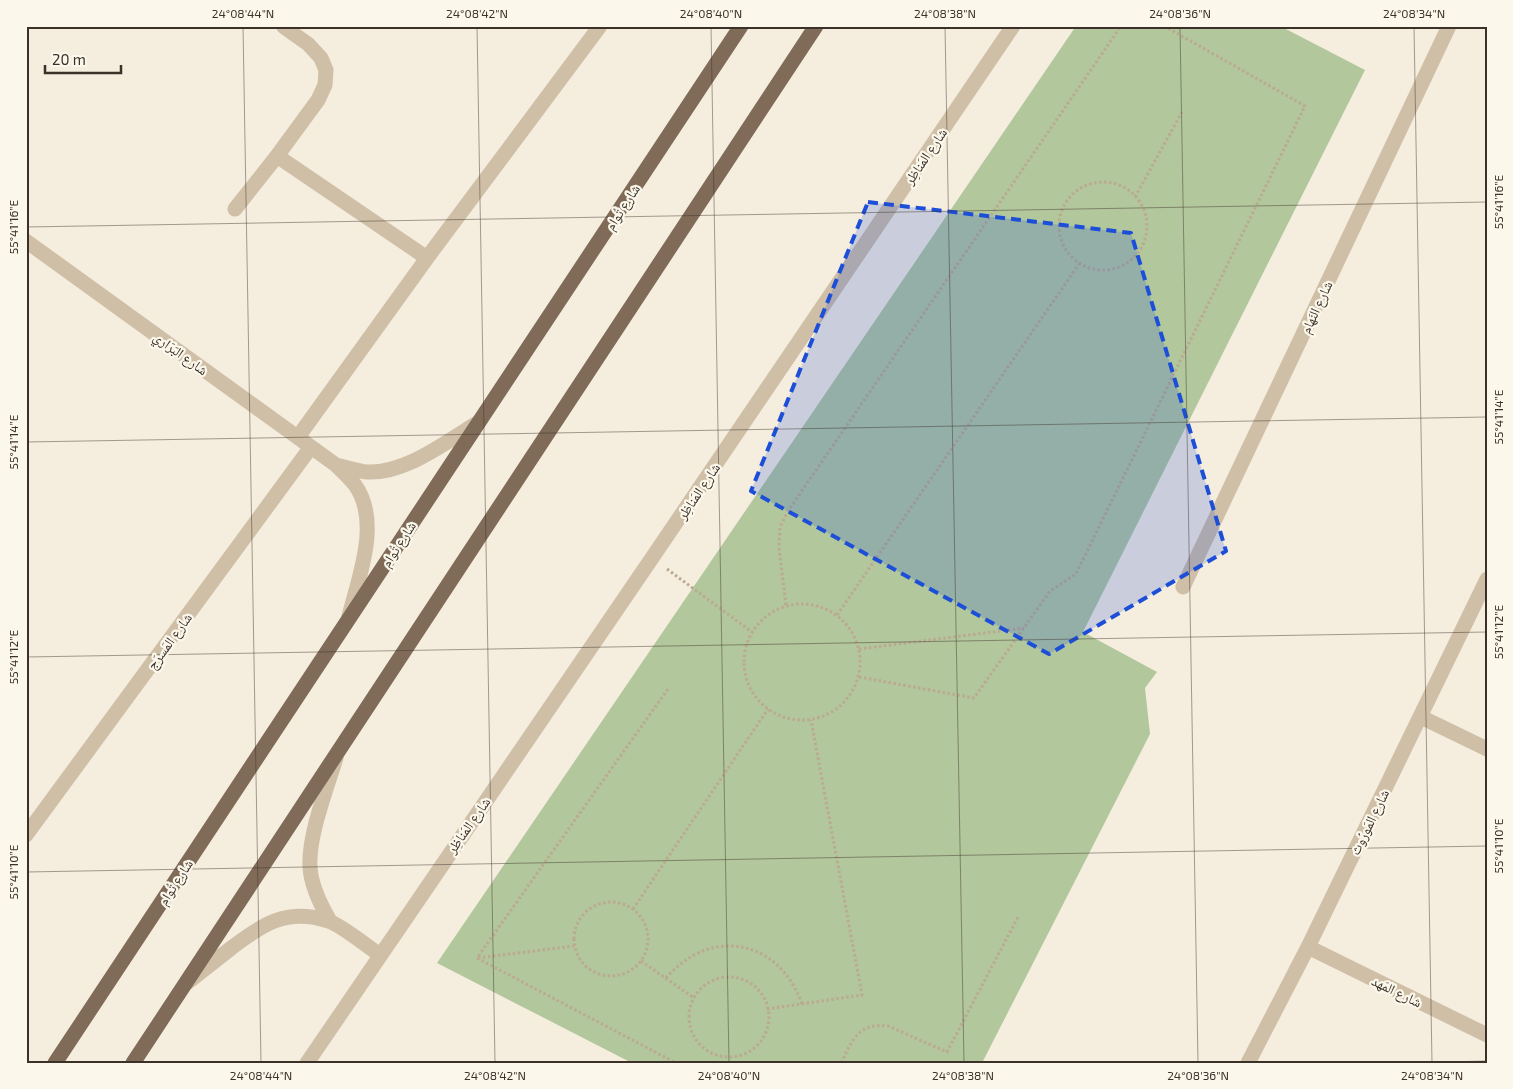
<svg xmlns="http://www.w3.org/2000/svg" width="1513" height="1089" font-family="'Exo 2','Noto Naskh Arabic',sans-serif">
  <rect width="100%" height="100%" fill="#f5edde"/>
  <path fill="#b2c79b" d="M1076,26H1280L1365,70L1083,632L1157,672L1145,688L1150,734L982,1063H632L437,963Z"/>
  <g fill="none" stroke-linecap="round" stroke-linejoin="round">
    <path stroke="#bba991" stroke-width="3" stroke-dasharray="2.5 2.5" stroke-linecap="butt" d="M1059 226a44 44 0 1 1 88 0a44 44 0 1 1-88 0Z
      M1135,197L1182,112
      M667,569L752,632
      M744 662a58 58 0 1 1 116 0a58 58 0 1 1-116 0Z
      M786,605L779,548L780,527L788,511L1121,26
      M837,615L1079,264
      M859,649L1024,628
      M859,677L974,698L1050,591L1076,574L1305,106L1164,26
      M668,689L477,958L676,1063
      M574 939a37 37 0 1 1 74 0a37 37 0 1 1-74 0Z
      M633,909L768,709
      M478,958L574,946
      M641,961L694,998
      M689 1017a40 40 0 1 1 80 0a40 40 0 1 1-80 0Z
      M666,978C711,926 779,939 802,1004
      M767,1009L862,995L811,720
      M841,1063C853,1039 858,1023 888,1026L947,1052L1019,915"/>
    <path stroke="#cfbfa7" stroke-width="15" d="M277,156L427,258
      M235,209L277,156L318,100L325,85L326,70L321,58L308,44L284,27
      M26,241L336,465C342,471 350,478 355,485C381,521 359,577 349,616
      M298,437L427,258L600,26
      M336,465C346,467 357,471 367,472C406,474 447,441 479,422
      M1183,587L1449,26
      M1421,717L1487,749
      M26,835L311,447
      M330,921C320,904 311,886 310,867C308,836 327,788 336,758
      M1308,947L1487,1035
      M188,982C202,971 216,960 230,949C261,925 287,907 328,921C340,924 368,947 380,955
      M307,1063L652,558L1013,26
      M1248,1063L1308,947L1487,579"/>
    <path stroke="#7f6b58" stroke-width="15" d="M55,1063L741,26
      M133,1063L816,26"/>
  </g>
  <path fill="#1d4ed8" fill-opacity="0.2" stroke="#1d4ed8" stroke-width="4" stroke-dasharray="10 6" stroke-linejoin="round" d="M868,202L1131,233L1226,551L1049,654L751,491Z"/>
  <path fill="none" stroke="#3b3129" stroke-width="1" stroke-opacity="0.45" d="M243,26L261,1063M477,26L495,1063M711,26L729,1063M945,26L964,1063M1180,26L1198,1063M1414,26L1432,1063M26,227L1487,202M26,442L1487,417M26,657L1487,632M26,872L1487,846M26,1022L27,1063M1404,1063L1487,1061"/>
  <g text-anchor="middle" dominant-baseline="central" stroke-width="4.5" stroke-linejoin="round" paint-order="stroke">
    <g font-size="14" fill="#3b3129" stroke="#fcf7eb">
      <text transform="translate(925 156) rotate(-56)">شارع المَناظِر</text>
      <text transform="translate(622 207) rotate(-57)">شارع تُوام</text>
      <text transform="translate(1316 307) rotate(-65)">شارع النَهام</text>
      <text transform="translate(181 353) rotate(36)">شارع البَرَاري</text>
      <text transform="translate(698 491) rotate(-56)">شارع المَناظِر</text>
      <text transform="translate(398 544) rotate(-57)">شارع تُوام</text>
      <text transform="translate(169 641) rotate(-54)">شارع المَسرَج</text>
      <text transform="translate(1369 822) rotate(-64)">شارع المَورُوث</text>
      <text transform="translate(468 825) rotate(-55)">شارع المَناظِر</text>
      <text transform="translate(175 882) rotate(-57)">شارع تُوام</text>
      <text transform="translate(1397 991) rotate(26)">شارع المَهد</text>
    </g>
  </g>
  <rect width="1513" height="1089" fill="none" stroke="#fcf7eb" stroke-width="55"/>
  <path d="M45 65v8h76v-8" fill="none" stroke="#3b3129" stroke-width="2.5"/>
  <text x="52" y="65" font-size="15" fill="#3b3129" stroke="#fcf7eb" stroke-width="4" paint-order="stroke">20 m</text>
  <rect x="28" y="28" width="1458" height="1034" fill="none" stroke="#3b3129" stroke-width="2"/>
  <g font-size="12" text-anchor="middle" fill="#3b3129">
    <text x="243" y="18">24°08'44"N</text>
    <text x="477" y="18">24°08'42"N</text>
    <text x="711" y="18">24°08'40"N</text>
    <text x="945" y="18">24°08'38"N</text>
    <text x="1180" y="18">24°08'36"N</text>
    <text x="1414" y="18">24°08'34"N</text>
    <text transform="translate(1499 202) rotate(-90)" y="4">55°41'16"E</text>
    <text transform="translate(14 227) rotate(-90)" y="4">55°41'16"E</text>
    <text transform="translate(1499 417) rotate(-90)" y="4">55°41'14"E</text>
    <text transform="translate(14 442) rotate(-90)" y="4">55°41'14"E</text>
    <text transform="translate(1499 632) rotate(-90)" y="4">55°41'12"E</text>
    <text transform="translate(14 657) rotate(-90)" y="4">55°41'12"E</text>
    <text transform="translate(1499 846) rotate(-90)" y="4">55°41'10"E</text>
    <text transform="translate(14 872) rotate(-90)" y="4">55°41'10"E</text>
    <text x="261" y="1080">24°08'44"N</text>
    <text x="495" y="1080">24°08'42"N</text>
    <text x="729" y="1080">24°08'40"N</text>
    <text x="963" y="1080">24°08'38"N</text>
    <text x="1198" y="1080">24°08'36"N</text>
    <text x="1432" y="1080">24°08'34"N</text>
  </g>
</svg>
